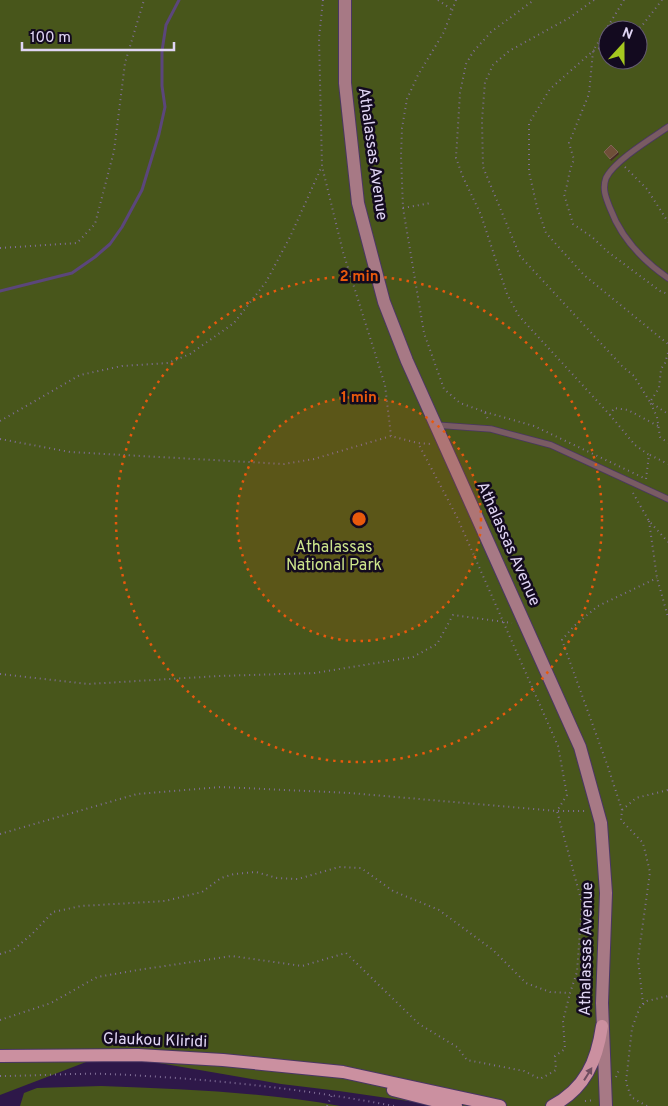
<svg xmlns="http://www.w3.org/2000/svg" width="668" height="1106" font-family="Overpass,sans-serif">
  <rect width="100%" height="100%" fill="#2e1849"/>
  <path fill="#48561b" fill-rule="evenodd" d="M0,0H668V1106H432L415,1102L339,1091L281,1084L107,1054L0,1095ZM608,30H638V60H608Z
    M101,1086C181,1089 261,1092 340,1106H20L24,1093L37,1088Z"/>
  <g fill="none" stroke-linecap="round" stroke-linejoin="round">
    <path stroke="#5b467b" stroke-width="3" d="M0,291L72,273L95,257L110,244L122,227L142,190L159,134L165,107L162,86V51L166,25L179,0"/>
    <defs>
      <path id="lane" d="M668,127C652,138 614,161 606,178C602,189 606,198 610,208C621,238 642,260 668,278
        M436,425L491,429L551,445L668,499"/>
      <path id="secondary" d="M345,0V83L358,203L384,302L407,361L580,747L601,823L606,893L602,1003L606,1106"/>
      <path id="primary" d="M0,1056L138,1055L223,1060L343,1072L500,1106
        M393,1090L456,1106
        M552,1106C585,1089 597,1061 602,1026"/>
    </defs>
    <use href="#lane" stroke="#4a3664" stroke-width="7"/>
    <use href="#secondary" stroke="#4a3664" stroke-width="14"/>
    <use href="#primary" stroke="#4a3664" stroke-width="14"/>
    <path stroke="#806f97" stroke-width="2" stroke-dasharray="1 4" stroke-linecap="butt" d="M323,0L319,38L322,166L343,252L385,385L391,436
      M438,0L451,9
      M456,0L444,32L418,75L407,99L402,128L401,156L403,208L424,333L444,389L460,403L485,412L488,420
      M594,0L569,18L509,51L493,65L485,82L482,120L483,167L520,256L622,366L634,376L650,402L668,414
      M624,0L593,51L589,94L569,143L574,160C568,171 569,183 564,194L573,224L592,237L608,252L660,291L668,294
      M635,30L641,27L662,0
      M608,44L593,51L550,89L529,123V172L537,207L546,233L584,275L668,344
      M625,167L647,189L668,222
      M403,208L431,203
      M0,248L77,243L95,224L114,151L125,63L144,0
      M668,353L665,363L661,369L659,388L650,402L657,417L660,437L668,443
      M485,412L534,426L646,479L649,455L635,445L610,415L519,316L507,294L481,215L463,177L456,158L460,93L466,64L473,52L491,32L534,0
      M610,415L614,408L628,410L658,426
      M0,421L80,375L122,366L168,363L190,354L234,323L266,282L290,237L322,166
      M0,439L70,452L284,464L314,459L391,436L418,443L431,444
      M650,455L668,464
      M633,493L649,521L668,542
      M649,521L657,578L668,617
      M0,674L88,684L219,676L315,673L413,657L437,644L453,615L512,623
      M622,810L608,767L562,640L574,626L598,606L657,578
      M0,834L137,794L221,787L350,793L557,811H586
      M0,954L13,950L32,934L53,912L81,906L165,901L202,892L221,878L234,874L256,872L277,878L298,879L339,867L361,868L393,891L439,910L493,950L526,983L550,992L570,993L577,972L582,903L557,811L567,795L558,746L457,517L418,443
      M643,1004L638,959L650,872L643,843L621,820L622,810L636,798L668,790
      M0,1020L51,1003L97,977L138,970L232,956L302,966L346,953L419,1024L457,1047L467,1060L524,1071L540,1079L556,1070L555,1056L565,1049L563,1021L570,993
      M0,1076C35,1076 71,1073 107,1074C203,1078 299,1088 394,1106
      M616,1077L619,1070
      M585,1101L595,1100
      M327,1106L332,1095
      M647,1106L631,1097L626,1082L632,1028L640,1007L647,1001L668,996"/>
    <use href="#lane" stroke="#795b63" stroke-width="5.5"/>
    <use href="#secondary" stroke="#a77985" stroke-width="12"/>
    <use href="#primary" stroke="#cb90a0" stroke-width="12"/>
  </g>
  <path fill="#472928" d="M618,152L619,154L611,161L610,159Z"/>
  <path fill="#6f4f38" stroke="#816456" d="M611,145L618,152L610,159L604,152Z"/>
  <defs><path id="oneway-solid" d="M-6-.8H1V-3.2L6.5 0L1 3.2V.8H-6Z" transform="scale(1.25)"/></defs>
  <use fill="#6f4d60" href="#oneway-solid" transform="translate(588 1074) rotate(-58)"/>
  <circle cx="359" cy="519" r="122" fill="#e8590c" fill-opacity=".12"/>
  <g fill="none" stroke="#e8590c" stroke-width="2.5" stroke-dasharray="2.5 5">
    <circle cx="359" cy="519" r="122"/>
    <circle cx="359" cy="519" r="243"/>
  </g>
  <g text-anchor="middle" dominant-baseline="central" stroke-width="5" stroke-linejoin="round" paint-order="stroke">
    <g font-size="16" fill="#e0d5f4" stroke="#130a1f">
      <text transform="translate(372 154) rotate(82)">Athalassas Avenue</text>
      <text transform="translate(508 544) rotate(66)">Athalassas Avenue</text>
      <text transform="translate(587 949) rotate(-89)">Athalassas Avenue</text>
      <text transform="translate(155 1041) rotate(2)">Glaukou Kliridi</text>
    </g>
    <g font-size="16" fill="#cce48b" stroke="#130a1f">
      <text x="334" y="548">Athalassas<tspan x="334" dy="18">National Park</tspan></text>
    </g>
  </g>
  <circle cx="359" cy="519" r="8" fill="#e8590c" stroke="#130a1f" stroke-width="2.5"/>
  <g font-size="15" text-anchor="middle" font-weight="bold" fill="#e8590c" stroke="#130a1f" stroke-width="5" stroke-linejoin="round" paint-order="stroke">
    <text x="359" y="281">2 min</text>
    <text x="359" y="402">1 min</text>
  </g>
  <g transform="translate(623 45) rotate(21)"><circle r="24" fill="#130a1f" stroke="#655b74"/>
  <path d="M0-4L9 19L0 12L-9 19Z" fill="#a6c820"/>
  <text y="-8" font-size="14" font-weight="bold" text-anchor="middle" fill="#e0d5f4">N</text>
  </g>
  <path d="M22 42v8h152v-8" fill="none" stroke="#e0d5f4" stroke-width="2.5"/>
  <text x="30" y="42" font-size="15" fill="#e0d5f4" stroke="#130a1f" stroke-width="4" paint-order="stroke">100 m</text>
</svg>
